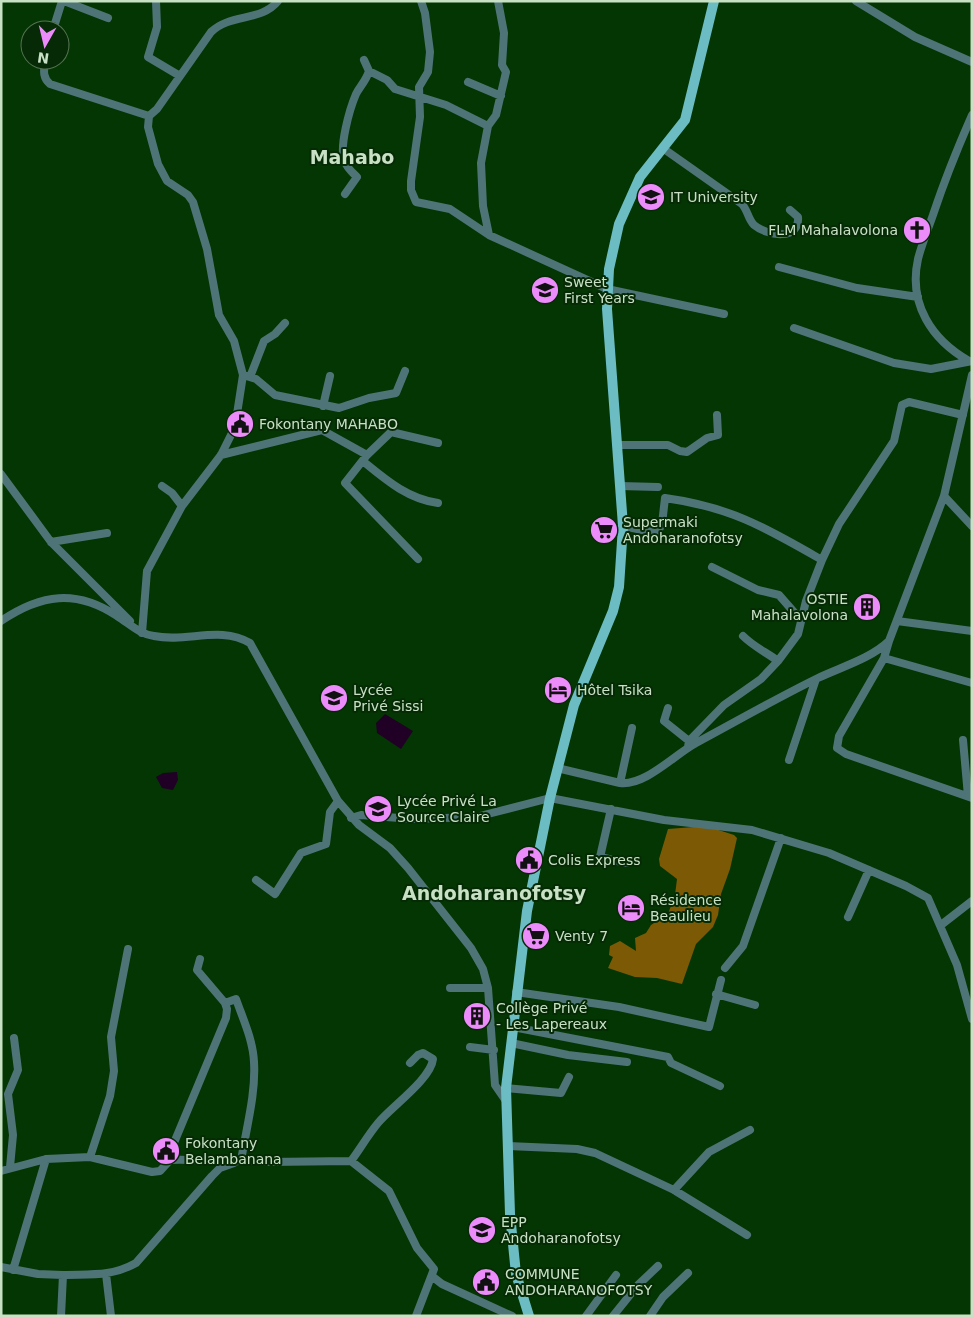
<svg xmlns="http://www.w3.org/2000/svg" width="973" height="1317" font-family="'DejaVu Sans',sans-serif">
  <rect width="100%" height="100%" fill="#043603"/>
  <path fill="#7c5a05" d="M706,826L734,835L737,838L730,869L721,894L718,915L713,927L696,944L682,984L657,978L635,977L608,968L613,957L609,955L610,946L620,941L636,951L635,938L646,933L651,925L668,914L675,895L677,879L660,866L659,859L668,829Z"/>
  <path fill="#200125" d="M385,714L413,731L401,749L377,733L376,723Z
    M177,772L178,780L173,790L162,788L156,777L163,773Z"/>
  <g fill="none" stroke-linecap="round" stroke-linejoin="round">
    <path stroke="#4f7477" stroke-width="8" d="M64,1L108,18
      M156,1L157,27L148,57L180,76
      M421,1L425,13L430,52L428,72L419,87L420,117L411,181V190L416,202L450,209L489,235
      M498,1L504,33L502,65L506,72L496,115L488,126L481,163L483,206L489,235L607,289L724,314
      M856,1L915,37L972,62
      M53,30L62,1
      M45,60C44,70 42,77 50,84L149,116
      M369,71L387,80L395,89L446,105L488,126
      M468,82L501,96
      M664,149L742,204C748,211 748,219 754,225C767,236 800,241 798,217L790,210
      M345,194L357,177C353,173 347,168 345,162C338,149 350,108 356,94C360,86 366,81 369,71L364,60
      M779,267L857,288L918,297
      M794,328L894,363L931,369L972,361
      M969,361C932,340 908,304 918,259C922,243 929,227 934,212C945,179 958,147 972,115
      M243,375L256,379L275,395L339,408L369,398L396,393L405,371
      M250,377L264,341L275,334L285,323
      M323,406L330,376
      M617,445H668L680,451L687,452L707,438L718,435L717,415
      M221,455L322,430L367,455L391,432L438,443
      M367,455L345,483L418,559
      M364,462C386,480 408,499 438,503
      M1,474L51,542L130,621
      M162,486L172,493L182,506
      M620,486L658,487
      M944,496L972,526
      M623,526L657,533L662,524L665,498C731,507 766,528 822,560
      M51,542L107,533
      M712,567L758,590L779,595L800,619
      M1,621C41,594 76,589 117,616C130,624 139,634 154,636C187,643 220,625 250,643L338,801L359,825L390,848L408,868L471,948L483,969L488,988L495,1085L506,1101
      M897,621L972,631
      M142,633L147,571L182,506L221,455L235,427L243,375L234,341L219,315L207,249L193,202L188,195L167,181L158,164L148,127L149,116L157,109L211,32C231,13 261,22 278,1
      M743,636C754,647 766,652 778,661
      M889,641L884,658L839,736L837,748L846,754L972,798
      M884,658L972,683
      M668,708L664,721L689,741
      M963,740L968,796
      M688,747L689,741L724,705L761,679L778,661L798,634L806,601L822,560L839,524L894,441L902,405L909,402L963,415
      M789,760L816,679
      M557,768L620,783C645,786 674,755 696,743C737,721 777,698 818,678C841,667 870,659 889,641L944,496L972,375
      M620,783L632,728
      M611,809L600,857L626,863
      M351,818L361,815L412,819L476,817L550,798L664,820L752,830L829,853L906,886L928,898L957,965L972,1019
      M256,880L275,894L301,853L326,844L330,812L338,801
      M848,917L869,870
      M941,925L972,901
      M725,968L743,946L781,838
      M450,988H488
      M516,992L619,1007L709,1027L721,980
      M716,994L755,1005
      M225,1003L236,999C243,1019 253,1040 254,1062C256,1094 246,1129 241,1161
      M513,1027L668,1057L671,1063L720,1086
      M511,1043L568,1055L627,1062
      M470,1047L494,1050
      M506,1088L561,1093L569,1077
      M508,1146L577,1149L595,1153L674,1190L747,1235
      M90,1157L110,1096L114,1071L111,1037L128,949
      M170,1160L171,1150L226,1018L227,1009L225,1003L197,970L200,959
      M351,1161C360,1149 368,1135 378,1123C391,1107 431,1079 433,1059L423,1053L418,1055L410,1063
      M10,1167L13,1135L8,1094L18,1070L14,1038
      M1,1171L46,1159L90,1157L152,1172L160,1171L170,1160C188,1159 204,1161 222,1161C238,1162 252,1159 268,1162L351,1161L389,1191L417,1248L434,1269L416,1316
      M674,1190L709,1152L750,1130
      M1,1267L38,1274L63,1275
      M13,1270L46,1159
      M106,1274L111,1316
      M433,1277L442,1284L512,1316
      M61,1316L63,1275C91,1274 111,1277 136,1263L212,1176L220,1168L234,1163
      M586,1316L616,1275
      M613,1316L638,1285L658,1266
      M650,1316L663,1297L688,1273"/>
    <path stroke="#6bbcc3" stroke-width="10" d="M529,1316L516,1274L510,1214L506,1088L527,911L550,798L574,705L613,611L619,587L623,526L607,309L609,269L619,224L640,177L685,120L714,1"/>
  </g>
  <defs>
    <symbol id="university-disc" viewBox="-11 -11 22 22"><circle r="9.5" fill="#ec8cfa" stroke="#062a05"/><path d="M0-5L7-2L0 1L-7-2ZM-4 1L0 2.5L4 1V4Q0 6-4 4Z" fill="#111"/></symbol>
    <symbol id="church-disc" viewBox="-11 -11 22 22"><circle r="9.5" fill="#ec8cfa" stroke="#062a05"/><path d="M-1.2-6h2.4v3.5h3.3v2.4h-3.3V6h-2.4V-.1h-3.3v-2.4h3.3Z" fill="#111"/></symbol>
    <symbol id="school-disc" viewBox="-11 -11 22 22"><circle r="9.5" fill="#ec8cfa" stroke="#062a05"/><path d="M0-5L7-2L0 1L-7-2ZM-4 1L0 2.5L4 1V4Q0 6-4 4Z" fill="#111"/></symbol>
    <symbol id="civic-disc" viewBox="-11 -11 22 22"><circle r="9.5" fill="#ec8cfa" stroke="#062a05"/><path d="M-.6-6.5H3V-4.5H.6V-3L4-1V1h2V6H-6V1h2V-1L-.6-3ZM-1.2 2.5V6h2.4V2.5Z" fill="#111"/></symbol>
    <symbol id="supermarket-disc" viewBox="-11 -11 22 22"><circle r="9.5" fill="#ec8cfa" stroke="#062a05"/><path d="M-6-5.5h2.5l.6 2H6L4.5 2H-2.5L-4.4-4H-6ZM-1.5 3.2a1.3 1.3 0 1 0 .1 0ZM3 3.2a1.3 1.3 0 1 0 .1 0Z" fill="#111"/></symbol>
    <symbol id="building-disc" viewBox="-11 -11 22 22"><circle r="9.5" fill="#ec8cfa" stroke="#062a05"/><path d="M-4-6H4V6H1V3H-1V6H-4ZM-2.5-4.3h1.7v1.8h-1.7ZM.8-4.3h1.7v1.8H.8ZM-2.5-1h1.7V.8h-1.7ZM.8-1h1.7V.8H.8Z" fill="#111"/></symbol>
    <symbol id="hotel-disc" viewBox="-11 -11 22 22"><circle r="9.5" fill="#ec8cfa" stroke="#062a05"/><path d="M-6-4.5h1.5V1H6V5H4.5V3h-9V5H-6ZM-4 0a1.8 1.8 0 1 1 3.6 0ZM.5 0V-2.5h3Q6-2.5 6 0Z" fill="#111"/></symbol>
  </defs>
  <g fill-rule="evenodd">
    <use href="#university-disc" x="635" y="181" width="32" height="32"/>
    <use href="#church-disc" x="901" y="214" width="32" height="32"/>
    <use href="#school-disc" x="529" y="274" width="32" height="32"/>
    <use href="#civic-disc" x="224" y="408" width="32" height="32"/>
    <use href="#supermarket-disc" x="588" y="514" width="32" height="32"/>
    <use href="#building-disc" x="851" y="591" width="32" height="32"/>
    <use href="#hotel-disc" x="542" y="674" width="32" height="32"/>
    <use href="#school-disc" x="318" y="682" width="32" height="32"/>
    <use href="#school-disc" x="362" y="793" width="32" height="32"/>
    <use href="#civic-disc" x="513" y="844" width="32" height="32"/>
    <use href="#hotel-disc" x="615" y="892" width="32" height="32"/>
    <use href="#supermarket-disc" x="520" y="920" width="32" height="32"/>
    <use href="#building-disc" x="461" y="1000" width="32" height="32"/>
    <use href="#civic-disc" x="150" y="1135" width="32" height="32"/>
    <use href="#school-disc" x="466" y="1214" width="32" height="32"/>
    <use href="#civic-disc" x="470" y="1266" width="32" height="32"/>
  </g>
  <g text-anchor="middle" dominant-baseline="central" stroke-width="4" stroke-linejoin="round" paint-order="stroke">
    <g font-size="14" fill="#c8e1c5" stroke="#062a05" text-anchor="start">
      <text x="670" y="197">IT University</text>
      <text x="898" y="230" text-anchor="end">FLM Mahalavolona</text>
      <text x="564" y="282">Sweet<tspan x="564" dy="16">First Years</tspan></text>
      <text x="259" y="424">Fokontany MAHABO</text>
      <text x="623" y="522">Supermaki<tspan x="623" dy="16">Andoharanofotsy</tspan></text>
      <text x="848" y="599" text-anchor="end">OSTIE<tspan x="848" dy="16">Mahalavolona</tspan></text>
      <text x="353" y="690">Lycée<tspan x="353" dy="16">Privé Sissi</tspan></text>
      <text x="577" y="690">Hôtel Tsika</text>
      <text x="397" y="801">Lycée Privé La<tspan x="397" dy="16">Source Claire</tspan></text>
      <text x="548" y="860">Colis Express</text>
      <text x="650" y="900">Résidence<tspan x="650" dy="16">Beaulieu</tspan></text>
      <text x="555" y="936">Venty 7</text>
      <text x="496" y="1008">Collège Privé<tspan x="496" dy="16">- Les Lapereaux</tspan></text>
      <text x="185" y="1143">Fokontany<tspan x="185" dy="16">Belambanana</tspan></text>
      <text x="501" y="1222">EPP<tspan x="501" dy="16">Andoharanofotsy</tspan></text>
      <text x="505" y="1274">COMMUNE<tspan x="505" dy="16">ANDOHARANOFOTSY</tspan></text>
    </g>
    <g font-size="19" font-weight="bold" fill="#c8e1c5" stroke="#062a05">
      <text x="352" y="157">Mahabo</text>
      <text x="494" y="893">Andoharanofotsy</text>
    </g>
  </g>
  <rect width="973" height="1317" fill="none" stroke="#c8e1c5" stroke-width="5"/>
  <g transform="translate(45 45) rotate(188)"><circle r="24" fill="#062a05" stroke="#547352"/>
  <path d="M0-4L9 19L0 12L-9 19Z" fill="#ec8cfa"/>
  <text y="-8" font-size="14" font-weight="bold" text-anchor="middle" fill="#c8e1c5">N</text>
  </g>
</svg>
